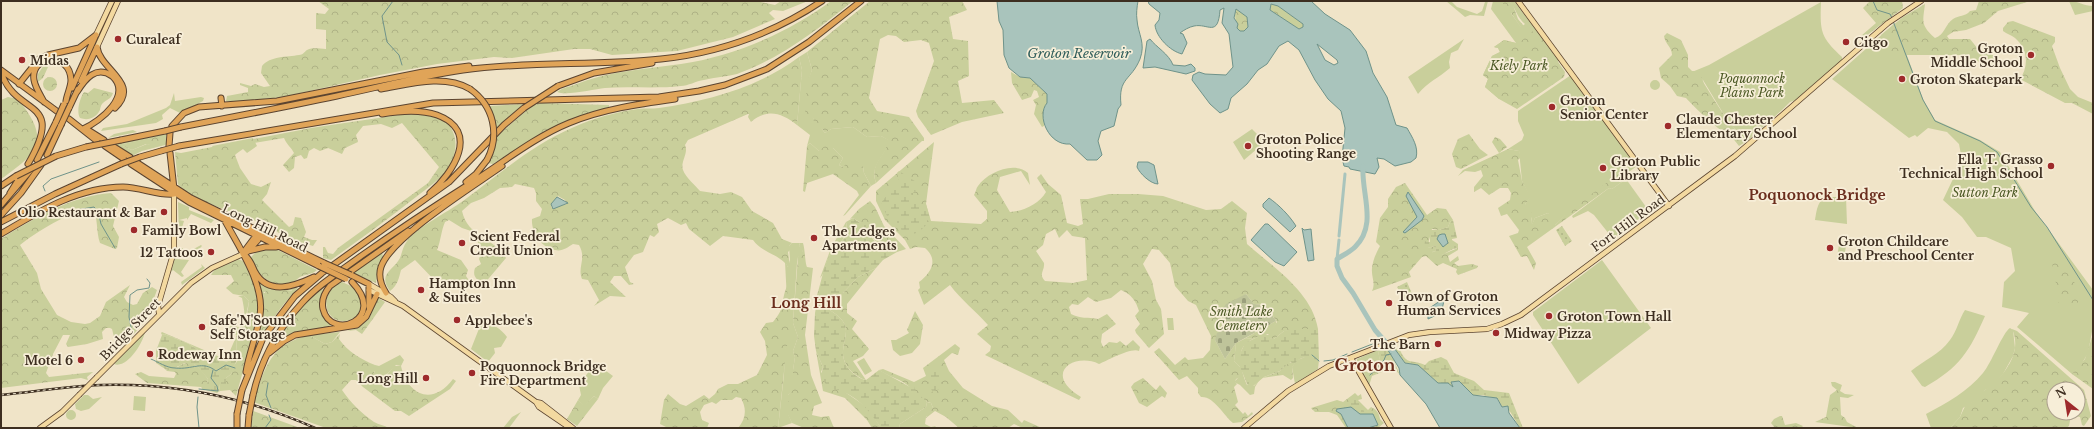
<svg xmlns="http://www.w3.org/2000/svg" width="2094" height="429" font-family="'Libre Baskerville',serif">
  <defs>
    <pattern id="forest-crowns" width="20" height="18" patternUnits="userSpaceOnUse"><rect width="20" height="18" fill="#c9cf9b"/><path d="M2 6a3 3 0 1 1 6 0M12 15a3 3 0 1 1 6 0" fill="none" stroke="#aeb285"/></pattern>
    <pattern id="wetland-marsh" width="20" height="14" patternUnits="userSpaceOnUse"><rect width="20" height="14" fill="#c9cf9b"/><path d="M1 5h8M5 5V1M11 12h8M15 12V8" fill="none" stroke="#aeb285"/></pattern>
    <pattern id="cemetery-stones" width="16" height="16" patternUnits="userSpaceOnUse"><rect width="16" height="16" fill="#bfc49a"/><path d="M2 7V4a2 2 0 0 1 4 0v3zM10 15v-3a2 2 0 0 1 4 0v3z" fill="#9ca07d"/></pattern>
    <pattern id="garden-dots" width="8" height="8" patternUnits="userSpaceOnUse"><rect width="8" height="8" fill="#c9cf9b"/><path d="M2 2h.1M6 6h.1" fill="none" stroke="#aeb285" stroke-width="1.8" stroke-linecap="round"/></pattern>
  </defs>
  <rect width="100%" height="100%" fill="#f0e4c8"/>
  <path fill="#c9cf9b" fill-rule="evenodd" d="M1446,1H1451L1457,7L1477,14L1482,11L1485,2L1483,1H1488L1484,16L1470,15L1465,17Z
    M1493,1H1502L1521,27L1525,24C1517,18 1516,8 1509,1H1514L1560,60L1519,93L1514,87L1499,99L1485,87L1488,79L1483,75L1492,56L1500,52L1498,48L1494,47L1504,40L1516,43L1491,9Z
    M2069,1C2078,1 2084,6 2093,6V11L2075,15Z
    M1821,2C1820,31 1820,37 1842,57V60L1796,100L1790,102L1782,110L1747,141L1729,123L1703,80L1687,74L1709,65Z
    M1895,23L1923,99L1935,120L1980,140L2000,152L2035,211L2093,290V326L2088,353L2081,365L2072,374L2017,327L2029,313L2002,307L2004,282L2015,271L2011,248L1986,237H1977L1962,217L1943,200L1962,160L1959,144L1947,132L1928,128L1917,137L1915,135L1909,138L1832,79Z
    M1464,39L1458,50L1451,53L1449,62L1450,68C1437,79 1429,81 1418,94L1408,77Z
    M807,52L812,70L809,79L813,118L825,133L831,129L853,127L867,137L881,136L889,140C887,156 869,164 876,183L871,186L864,173L863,167H843L839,165L843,158L833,148L819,151L810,143L807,146L810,135L797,125L802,70L799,57Z
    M1571,75L1637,166L1572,213L1565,215L1555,225L1548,213L1535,218L1532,225V219L1525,204L1530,197L1522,181L1519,151L1508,149L1522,140L1524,135L1518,121V111Z
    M1650 85a5 5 0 1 1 10 0a5 5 0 1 1-10 0Z
    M174,93L175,101L201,97L204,98L203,101L180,113L170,108L162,115L163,119L156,123L101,131L103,128L127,124L166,108L170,105Z
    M1252,129L1265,142L1244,160L1233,142Z
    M133,130L137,132L108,138L114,134Z
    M166,134L167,143L165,145L142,151L132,156L115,144ZM158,137L151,145L147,144L132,150L123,146V144Z
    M253,138L257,146L247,153L243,149L223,163L212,146Z
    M1626,179L1649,211L1613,239L1594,215L1588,211L1573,218L1572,216L1609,188L1612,189Z
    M1829,197H1846L1847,224L1815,220C1817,210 1817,199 1829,197Z
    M178,202L189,207V210L214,220L211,223L191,214L187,220V218L179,220L184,221L181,231L182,233H179Z
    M846,222C850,237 837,245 830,255C825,262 826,273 820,278L831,248Z
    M792,243H800L799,246L802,248L803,251L798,257L797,263L793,323L798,337L793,351L795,357L793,370V391L788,395V414L792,423L778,428L784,374L787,300L785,262L788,267L790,260L789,246Z
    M201,245L202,246L193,255L178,253L176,259L189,260L181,272L184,276L182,277L173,270L171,272L177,249L183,248V250L188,252Z
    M1839,245L1846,246L1844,258L1837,257Z
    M1602,260L1651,328L1578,384L1533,315V312Z
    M201,264L205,268L182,285L181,282L202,267Z
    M256,279L286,289L298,288L282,306L257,341ZM269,289L280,292L292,290L263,330L259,331L264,306L263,293Z
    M238,296H244L249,301L246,316L247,325L244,331L233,330V332L223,325L228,323L240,328C247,320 244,308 242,298Z
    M1965,310L1985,316C1969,352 1960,367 1925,387L1922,386L1911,371C1924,360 1939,355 1950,340C1957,331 1959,319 1965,310Z
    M1167,318H1173L1174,330H1168Z
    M482,321V323C493,323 501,329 507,337L501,347L494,348L495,353L488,362L471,349Z
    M1276,321V324L1270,334H1264L1263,328Z
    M2010,328L2013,330L2015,348L2013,356L2003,374L1992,387L1985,390L1978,399L1963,408L1960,417L1950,428H1931L1926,414C1947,403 1968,391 1983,373C1991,364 2003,332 2010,328Z
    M145,332C143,343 127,369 114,364Z
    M340,332L332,342L325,344L309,335Z
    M236,337L237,355L235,354L230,361L222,362L213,359L211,353L226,360Z
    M1256,338C1233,345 1240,368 1247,385L1254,386L1260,379L1255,387L1254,394L1250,395L1240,385L1234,382L1239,377L1240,367L1234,361L1236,343L1244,339Z
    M1382,348L1378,351L1380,360L1371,369L1363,370L1369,386L1357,363V359Z
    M400,355L404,360L401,366L396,365L383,378L376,376L373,368L375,365L379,366Z
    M1308,356L1319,360L1318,369L1295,384L1292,367L1297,360Z
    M864,358L872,371L865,375L857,362Z
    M595,363L613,376L603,388L598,399L594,396L584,407L578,400L581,395L579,385Z
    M84,395H88L93,399L102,397L89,409L81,411L76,409L75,404Z
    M134,396L146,397L145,411L133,410Z
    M927,402L931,403L933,408L926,417L925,424L931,427L936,426L934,428H899L900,424L926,407Z
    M66 415a5 5 0 1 1 10 0a5 5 0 1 1-10 0Z"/>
  <path fill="url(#forest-crowns)" fill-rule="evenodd" d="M318,1H756L775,5L781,1H808L783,11L773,10L769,13L775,19L733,37L677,51L612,55L590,49H574L512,58L494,57L437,64L380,75L283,97L233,102L226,101L227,96L248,92V88L240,85V83L251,86L255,84L264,87L270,86L261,73L262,66C270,56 287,57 299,55C303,55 304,52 307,50C314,47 319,49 326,49V30L316,29V13L325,14L329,9Z
    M831,1H853C817,30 781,58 737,74C726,77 715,77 704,80C696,81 688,86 681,86C656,89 629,86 605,88C594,89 567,96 557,92C562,88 568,87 574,85C608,71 645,69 681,64C734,56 788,33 831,1Z
    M870,1H962L967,10L949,17L953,39L968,41L969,76L958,81L962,103L994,100L1004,113L962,122L931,135L918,117L916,111L934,61L929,43L921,40L904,42L896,36L888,35L880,39L869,98L877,111L909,117L924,138V141H922L876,183C869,162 887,156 888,140L881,136L867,137L853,127L831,129L825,133L822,129L816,128L813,118L805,114L807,82L812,70L807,52Z
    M1502,1H1509L1513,5L1518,19L1529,32L1537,31L1565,72L1564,77L1517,109L1499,99L1485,87L1488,79L1483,75L1492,56L1500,52L1498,48L1494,47L1504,40L1516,43L1524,39V32L1511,13L1508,14Z
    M1870,1H1902L1903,8L1866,36H1861L1876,23L1863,8Z
    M1979,1L2027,2L1998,11L1984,23L1966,30L1953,32L1947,36L1949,39H1970L1978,49C1987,50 1992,52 1997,60L1995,67L1960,55H1898C1889,52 1882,45 1881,35L1903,17L1925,4C1923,21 1920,25 1935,38C1945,35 1945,24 1953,19C1959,15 1965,17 1970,11L1976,10Z
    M1271,4L1278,6L1303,24V27L1299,29L1270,10Z
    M1236,9L1247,16L1248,27L1244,31H1240L1237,28C1236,21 1234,17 1236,9Z
    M2013,21L2055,37V42L2052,46L2060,68L2070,89L2078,97L2093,103V114L2072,103H2065L2020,79C2029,66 2028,49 2015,38C2011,35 2007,34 2003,31V28L2008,22Z
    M1667,33L1681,40L1688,55V67L1692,71H1698C1702,75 1702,80 1705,85C1717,104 1729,126 1747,141L1739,146L1731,136C1722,134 1693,106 1686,98L1677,96L1670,86L1661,78L1659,68L1672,55C1672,47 1665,44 1664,36Z
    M799,57L802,70L797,125C782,113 767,108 751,122L748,117L749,114H748L688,140L685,145C689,153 680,162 683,170C686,178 695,185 700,191L720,194L731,192L742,197L752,211L773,223L782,239L792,243L789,246L791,249L788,252L790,266L788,267C780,254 762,253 753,240L723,236L710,246L689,229L686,223L681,225L668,218L657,224L659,232L654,237L650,235L643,252L634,255L625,267L630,282L634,284L629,285L621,276H614L610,282L626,297L610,296L594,306L599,300L588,280L582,279C577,267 587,259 579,245L573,244C568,247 562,252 555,250C541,248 531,232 532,219L540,216L542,209L536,201V193L534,188L515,184L512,187L500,188L484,198L471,203L462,211C468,238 495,238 506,258L484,284C477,280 472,277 475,268L481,264L479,259C483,250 477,241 474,232L462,228L449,220L445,222C441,231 441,240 437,250L461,260L468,270L466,276L470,282L462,284L448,280L441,287L415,260L401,270C399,277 398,285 390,291C377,274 394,270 400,258C402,253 403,246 407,241C417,227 448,212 463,201C498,175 533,144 574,127C594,118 616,112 638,109C645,108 652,109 659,108C708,101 759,87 799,57ZM558,196L565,200L567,204L552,208L551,206Z
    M44,65L48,67L43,78L38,82V74Z
    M1011,72L1020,77L1030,78L1047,94L1048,103C1041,110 1046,119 1044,126L1042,127L1034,114L1036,105L1033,100L1039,97L1037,91L1034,90L1031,97L1022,100L1012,83Z
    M43 84a7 7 0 1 1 14 0a7 7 0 1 1-14 0Z
    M94,88L113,93C111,100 106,99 102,104C101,105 100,109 100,110C96,118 88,121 80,118C76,111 80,98 84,92L88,93Z
    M8,97L18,99C51,140 39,152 1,179V100Z
    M541,103L609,105V108C562,119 533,138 493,164L487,163L496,137L533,105Z
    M523,104L496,129L490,106Z
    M405,114C421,114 447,114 453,132C458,144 455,157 448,169C440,180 427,188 416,197C388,219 359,240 331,260L323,258V247H325L328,253L333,254L338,248L428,183L439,167L402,123L392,128L381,124L363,126L356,135L358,142L345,148L342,154L328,148L320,151L314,148L309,151L307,158L304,159L301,155L295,157L294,168L289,172L283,165L294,153C291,147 287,145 284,138L243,145L235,155L240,168L251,184L261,187L271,182L267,194L262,200L289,227L293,225L295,217L301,218L306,232L304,237L312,240H317L313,246C305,244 292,239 284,236C278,233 273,228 266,225C248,217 189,200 178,184L175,152L181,153L311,128Z
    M1469,134L1480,149L1488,155L1461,169L1456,167L1452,154L1458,139Z
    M164,135L166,141C160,148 154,146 146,144L132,150L123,146V144Z
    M1495,137L1500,139L1507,147L1499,153L1492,142Z
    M934,142L926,204L931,221L981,224L987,219V211L974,195C976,192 976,188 978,186C988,172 1014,161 1028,173L1030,185L1021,171L1000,177L997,190L1010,212C1024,211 1039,204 1046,192L1037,178L1041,174L1048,184L1061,195L1067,223L1078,226L1083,224L1080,199H1088L1109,194H1138L1163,196L1206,210L1221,209L1232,201L1247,213L1245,228L1247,244C1273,267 1312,292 1318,329L1284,331L1274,339L1258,337L1256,338L1244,339L1263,328V333L1268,335L1277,322L1265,305L1254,304L1246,294L1221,316C1224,326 1221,331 1215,340L1225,359L1236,343L1234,361L1240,367L1243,376L1236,379L1235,382L1237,384L1234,387L1238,402L1235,405L1243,414L1245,412L1248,416L1252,412L1253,414L1242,422L1233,423C1224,416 1214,396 1201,397L1198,393V388L1187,376L1179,380L1154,352L1159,348L1175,365L1185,357L1188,360L1203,358L1210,350L1211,336L1196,305L1188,301L1175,286L1170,263L1159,250L1152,249L1143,264L1152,281L1156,300L1161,309L1164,334L1149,348L1136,333L1135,330L1140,324L1135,316L1139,311C1136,301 1131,294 1121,290L1111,298L1096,302L1088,297L1078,305L1072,304L1069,307L1071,314C1080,319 1088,317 1098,319L1107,314L1116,324L1102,334L1101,342L1103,347L1109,342L1117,343L1120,341L1126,346L1133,340L1140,347L1139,351C1131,347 1107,361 1099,364C1074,352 1042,374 1081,397L1079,400L985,355L990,351L991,346L977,334L988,325C976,311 961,300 950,285L924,305L918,290L920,288L919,282C931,273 939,260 925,248L916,247L910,249L905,240L885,220L876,201V191ZM1055,229L1059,238L1067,230L1072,236L1085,238L1087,280L1073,283L1045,281C1038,274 1045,271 1044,263L1036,251L1043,245L1046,234Z
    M810,143L819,151L826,145L833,148L843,158L839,165L843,167L848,162L855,161L863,167L864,173L871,186L845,215L843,216L859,195L857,191L833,174L807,183L805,192L803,191L807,146Z
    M1508,149L1519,151L1521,157L1518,160L1522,181L1531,197L1525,204L1531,209L1532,224L1535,218L1548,213L1555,220V225L1569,210L1567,207H1570L1580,196H1589L1625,169L1628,171L1624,176L1626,179L1612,189L1609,188L1527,247L1536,263L1534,270L1527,256L1521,257L1509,236L1518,233L1519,230L1507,214L1501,216L1498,208L1510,200L1511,193L1508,188H1500L1489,195L1481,188L1474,192V187L1483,176L1481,170L1475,172L1465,171L1458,176L1463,170Z
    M1405,183L1427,215L1437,208L1446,209L1453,220L1450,222L1448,227L1439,230L1432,229L1427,248L1435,246L1436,251L1432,252L1441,255L1458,248V250L1448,256L1450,262L1458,256L1459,260L1454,263L1458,266L1472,264L1478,266L1477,268L1458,275L1456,272L1457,269L1443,263L1437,266L1426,256L1422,257L1409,272L1411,277L1372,291C1376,283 1371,277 1372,268C1373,260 1376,253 1380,246L1376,242L1380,218L1388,207V199L1396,187Z
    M111,193L119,201L113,226L119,237L117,248L115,249L100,243C96,232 98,216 93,209C76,207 33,234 20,245L37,273L41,289L57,315L71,322L85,324L90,323L100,316L106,302L130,285L124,297L127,302L133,305L137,304L143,293L152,287L157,290C151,307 137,345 115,341L112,329L110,328H106L102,332L103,339L87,344L68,347L66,344L70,335H63L53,354L46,373L49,377L93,372L87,377L88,380L81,378L1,388V239C34,218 71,196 111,193Z
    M870,201L875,207L884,226L906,249L897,252C884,242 875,249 870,230L871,229L853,218L850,219L859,209Z
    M800,243H803C805,249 805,263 807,267L813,268L805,335L811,375L822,403L814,406L812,415L821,417L829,416L834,428H804L792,423L788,415V395L793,390V370L795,357L793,351L798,337L793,323L798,257L799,253L803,251L799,246Z
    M264,248H274L317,270C312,275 306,274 300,277C298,278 296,281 293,282C274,292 255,274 251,257L256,252Z
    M382,251L383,258L377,275L376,283L351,272Z
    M2057,251L2082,296L2077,304L2068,306L2058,304L2059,299L2051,258L2053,253Z
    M238,259L243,261L255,284V290L259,297L258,318L236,396L230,390L220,391L219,384H224L226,378L231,374L233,367L238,360L235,358L231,361L229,360L234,354L237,355L236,335L233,330L236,329L242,332L245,330L249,301L244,296L233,294L226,288L234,281L231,275H211L215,269Z
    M876,268L847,304V313L857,321L852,329L869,349L863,356L853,361L866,380C854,376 842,365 843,351C843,341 849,333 844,323C839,314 826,308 817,302V295L827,301L839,297L858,277Z
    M340,281L353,287L362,299L360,313C335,337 310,302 340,281Z
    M787,286L790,341L785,349L786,353L778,428H738C746,419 747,409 741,398L736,397L732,400H721L716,404L712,402L704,405L700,412L702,420L709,423L707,428H668L660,424L664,400L668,394L680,404L686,406L704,395L709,399L715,394L718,389L728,384H738L757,375L767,355L765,341L760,332L766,323L773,322C786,307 780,303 787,286Z
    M323,288L321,301L331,327L293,333L275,342L300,308Z
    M266,289L294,291L261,333L259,331L264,306L263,293H265Z
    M377,297L385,302L362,334L356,330L347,331L358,328L369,319Z
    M915,311L923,325L920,344L912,353L900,356L893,350L891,340H896L909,333L907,330Z
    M2012,329L2017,331L2084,390L2091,416L2084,426L2082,425L2080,417L2071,415L2069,426L2066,428H1950L1960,417L1966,404C1977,402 1977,395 1985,390C2004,377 2023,352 2012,329ZM2054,389H2078V413H2054Z
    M162,332L211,353L212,362L207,363V356L189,344L164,334L162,335L161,333Z
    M340,334L339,339C347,351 362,360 375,365L374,372L379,378L386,376L394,366H401C408,396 433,406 453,379L456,381L450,389L409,416L401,411H395L363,387L356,380H351L342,390C351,403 361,413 374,422C379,425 384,425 389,428H326L253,402C266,367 269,345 309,335L325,344L332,342Z
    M2093,334V389L2072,374L2085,359Z
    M955,344L960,348L958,355L952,353L944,360L949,371L963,388L992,406L1008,410L1022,423L1024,420L1042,428H1023L1014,424L1008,428H959L946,417L935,411L926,418L929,409L933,408L931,403C918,400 913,387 901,381C893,377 886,375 879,370L883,369L914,382L926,376L923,368Z
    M816,351L823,367L821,372L836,389L842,390L868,408L881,428H872L867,420L845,398L823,391Z
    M1382,360L1389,362L1395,368L1390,372L1387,370L1372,376L1369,386L1363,370L1369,373Z
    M190,362C197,365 203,372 208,379L207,385L201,387L147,383L135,374L141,372L149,376L174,378L176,374L175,372L167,371L164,368L167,370L178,367L180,365Z
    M1289,362L1292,363L1293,378L1291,380L1283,375L1262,378L1280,371Z
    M1143,378L1156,390L1160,385L1167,393L1165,398L1162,396L1147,407L1139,403L1131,387L1134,383Z
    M1831,382H1835L1842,385L1840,391L1845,394L1854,395L1848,398L1840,397L1841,415L1845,418L1847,422L1858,428L1815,422L1826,417L1830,395L1837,390L1832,386Z
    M1355,393L1358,396L1361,394L1362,399L1358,400L1368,410L1371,407C1377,410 1379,413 1380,419L1384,423L1378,428H1368L1377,426L1373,414H1341L1348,428H1346L1337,415L1329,412H1315L1311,408L1337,400L1343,402Z
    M594,396L598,399L577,426L567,419L578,400L584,406Z
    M253,411L300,428H251Z
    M521,412L509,428H503L512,417Z
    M1780,416H1782L1785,425L1796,423L1803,426L1801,428H1775L1771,423L1774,419Z"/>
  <path fill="url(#wetland-marsh)" d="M899,171L921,185L908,198L920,207L926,204L930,219L925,222L926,225C915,237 909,237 897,226V217L894,213L887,216L881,203L890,191L901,188L897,173Z
    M853,218L859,222L866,223L872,229L870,230L872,238L878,245L889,241L891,244L890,247L897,252L883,260L876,268L858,277L839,297L827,301L817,295C821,283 823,270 828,258C834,246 851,239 846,222Z
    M1453,220L1457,238L1452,239V240L1458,244V248L1453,249L1438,257L1432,252L1436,251L1435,246L1424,249L1425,241L1430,242V230H1439L1448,227L1450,222Z
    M817,302C826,308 839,314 844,323C849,333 843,341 843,351C842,365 854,377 866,380L879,370L910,387L914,386L915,391L927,402L926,407L900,424L899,428H881C868,408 853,391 828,388L821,376L823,367L816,351L814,336L815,313Z
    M1292,329H1318L1319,360C1305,358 1301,353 1291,369L1292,363L1290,362L1280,371L1264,377L1252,387L1248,386L1240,367L1239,356L1245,343L1260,336L1274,339L1284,331Z
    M164,334L189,344L207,356L209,358L207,363L214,359L226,362L238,357L231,374L226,378V384H219L220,391L217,393L202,389L201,386L207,384L208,379L196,365L185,363C169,369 175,376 156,363V351L162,335Z
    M1395,344L1397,350H1400C1407,366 1412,359 1425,365L1429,361L1441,357L1447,360L1454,373L1474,381L1484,390L1509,393L1523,428H1520C1517,423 1509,409 1506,406L1502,407L1498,399L1483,395H1473L1459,381L1451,382L1453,388L1447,383H1438L1418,365L1405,363L1393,347L1392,345Z
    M1386,347C1393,352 1396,370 1402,377L1386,360H1382L1371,373L1366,370L1373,367L1375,362L1380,361L1378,351Z
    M933,369L942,372V390L936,389L933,393L927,380Z
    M1353,399C1362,402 1362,406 1365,414L1337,409L1342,406L1346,408L1348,402Z"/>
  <path fill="url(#cemetery-stones)" d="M1246,294L1254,304L1265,305L1276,321L1236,343L1225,359L1215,340L1217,333L1221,331L1223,322L1221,311L1226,304Z"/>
  <path fill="url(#garden-dots)" d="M1562,226L1572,241L1565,246L1556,230Z
    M1407,282L1412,294L1404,299L1397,287Z"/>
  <path fill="#a9c4bc" stroke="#6f938a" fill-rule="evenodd" d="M997,1H1138C1137,7 1136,14 1137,20C1138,34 1146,43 1140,59C1131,81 1118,77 1121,105L1118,109L1114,126L1101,131L1098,141L1102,155L1097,160H1087L1070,144C1049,146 1036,116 1047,103V94L1030,78L1020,77L1009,68L1004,55L1003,30L999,21Z
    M1148,1H1311L1325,14L1350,30L1366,51L1373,73L1387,97L1396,125L1407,128C1412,137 1419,147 1416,158L1411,162L1395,166L1384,159L1377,158L1379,167L1375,174L1350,169L1349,167L1344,166L1342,158L1345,128L1341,111L1328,99L1315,80L1299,50L1288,41L1279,46L1267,64L1258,70L1247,84L1231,98L1228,109L1220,113L1210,104L1192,80L1193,75L1199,72L1205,74L1226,75L1233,67L1229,34L1222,23L1224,8L1220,10C1218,38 1208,23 1194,26C1189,27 1184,30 1180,33L1183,34L1187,43L1182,54C1170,51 1156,37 1155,25L1159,20L1160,13L1149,4ZM1271,4L1278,6L1303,24V27L1299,29L1270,10ZM1236,9L1247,17L1248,27L1244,31H1240L1237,28L1238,24L1234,18ZM1317,44L1337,60L1338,63L1334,65L1325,60Z
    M1150,39C1156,47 1169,54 1173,65L1185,66L1191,64L1195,68V71L1186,74L1155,67L1143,68L1147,41Z
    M1138,162H1148L1154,165L1158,184C1151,184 1140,174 1137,167Z
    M1408,192L1424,216L1422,220L1405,233L1403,232L1417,217L1406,196Z
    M557,197L568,203L553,209L551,204Z
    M1269,198C1279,205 1289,215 1296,226L1290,232L1263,207V204Z
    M1265,224H1268L1297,252L1284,266L1275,262L1251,240Z
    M1302,228L1304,230L1311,229L1314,260L1308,261Z
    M1442,234H1445L1448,243L1443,247L1437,239L1439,235Z
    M1442,295H1444L1445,297L1441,313L1428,319V309L1440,301Z
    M1392,345L1405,363L1418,365L1438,383H1448L1453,387L1451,382L1459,381L1473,395L1497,398L1502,407L1508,406L1509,413L1520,428H1440L1426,404L1400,375L1399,368L1386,347Z
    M1351,407L1360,414H1373L1378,425L1368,428H1348L1341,414L1336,411L1337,409Z"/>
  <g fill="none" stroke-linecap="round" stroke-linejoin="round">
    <path stroke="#6f938a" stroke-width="1" d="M393,1L382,16L387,42L399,55L402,65
      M1873,1L1877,10L1890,14L1892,18
      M1893,21L1923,100L1935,121L1980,141L1997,152L2031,207L2047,227L2093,300
      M45,191L43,186L51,179L99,162
      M58,213L94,207L98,211L101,224L115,248
      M132,332L129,317L130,295L137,290L149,288L150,283L147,279
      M1352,352L1375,343L1382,337
      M1312,355L1319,361
      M151,359C158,362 167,368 175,368C193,370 202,360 216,371L226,365L235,368
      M1324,361L1333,360L1347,354
      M1370,375L1384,360L1386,355L1391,354
      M268,383L266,395L271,408
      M199,389L218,391L217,386L211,378L213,370
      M198,397L197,407L199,428
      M265,428L271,420L269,415"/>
    <path stroke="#a9c4bc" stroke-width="3" d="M1339,236L1345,174
      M1337,259L1339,240"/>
    <path stroke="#a9c4bc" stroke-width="5" d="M1363,166C1361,194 1378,224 1355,247C1350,252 1343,255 1337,259V266L1342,278L1353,293L1375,330L1389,346"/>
    <defs>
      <path id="major" d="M1518,1L1669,206
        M96,35L112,1
        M97,47L118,1
        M369,284L391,297L395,301
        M369,290L403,306L536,402L541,403L573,428
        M159,313L158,306L174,251V194
        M1351,358L1391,428
        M97,377L191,283L212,268L243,254
        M536,402L539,407L570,428
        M40,428L62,412L79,395
        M1244,428L1288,391L1329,366L1409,335L1430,332L1487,329L1502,324L1521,315L1735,156L1888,23L1921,1"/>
      <path id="highway" d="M97,47C100,70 141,83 115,108
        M1,70L58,112
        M2,75C18,117 66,98 28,164
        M81,81L97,47
        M19,84L39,59L48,55L79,48L96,35
        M558,86L594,73L652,63
        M72,88L95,37
        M381,89C410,84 444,74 470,89
        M77,92C85,79 96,65 112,76C133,95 101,121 83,129
        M221,98L222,106
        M44,102C41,96 35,87 34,80C30,55 70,51 71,80C71,87 67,94 66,101
        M69,108L78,89
        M382,114C399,111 420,109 437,115C481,131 453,173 430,193
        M69,119L97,141
        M172,126L184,113L199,107L277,101L423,72L469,66
        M181,127C233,117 285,107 337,96C379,87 421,76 463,70C529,61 596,66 661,59C718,53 774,33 822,1
        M83,129L88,130L104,140
        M121,140L165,131
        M111,145L130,157
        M105,146L124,159
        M169,146L170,133
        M179,146L433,103L659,97L699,91L725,85L767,69L809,42L861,1
        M170,153L174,189
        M47,155L61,125
        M56,156L86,147
        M140,157L161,151
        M37,160L56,122
        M136,162L191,198L324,263
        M131,164L189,202L319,266
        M466,182L476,174L487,160
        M1,186L16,176
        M10,193L20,177
        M1,205L30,171
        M1,215L21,193L41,165
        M224,219C238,246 265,284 260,315C257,335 249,353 246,372
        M1,222L55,194L121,164
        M1,234C38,212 78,187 123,187C140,187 159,196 174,194
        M248,251L265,247H276
        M247,252L258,240L259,235
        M243,253L255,237L258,236
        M243,254C250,258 252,266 255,272C268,296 295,286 314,277
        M351,275L369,284V307
        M352,282C388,319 331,342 323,309C321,300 325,292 330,286L408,231
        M386,293C381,285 378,276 381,267C391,237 474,186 502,166
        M269,353L284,341L295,335L357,325L366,317L377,294
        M242,390L263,338L295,296L322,273L449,182L504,125L524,108
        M253,395C261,360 278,329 302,303C319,284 341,271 361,256C398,230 436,205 474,181C505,161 535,137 569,123C603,109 639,104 675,99
        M237,428V414
        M248,428L249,415"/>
    </defs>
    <use href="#major" stroke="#5b4430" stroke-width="6"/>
    <use href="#highway" stroke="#5b4430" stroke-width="7"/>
    <use href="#major" stroke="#f3d9a0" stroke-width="4.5"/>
    <use href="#highway" stroke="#e0a458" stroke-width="5"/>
    <defs>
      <path id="rail" d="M1,395C34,392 68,386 101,385C175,383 248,398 315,428"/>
    </defs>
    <use href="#rail" stroke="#3d2e20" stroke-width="2.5"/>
    <use href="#rail" stroke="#f7eed8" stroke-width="1" stroke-dasharray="3" stroke-linecap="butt"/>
    <defs>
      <path id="major-bridge" d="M79,395L97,377"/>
      <path id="highway-bridge" d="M470,89C494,106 500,135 487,160
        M524,108L558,86
        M56,122L64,104
        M61,125L69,108
        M165,131L181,127
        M86,147L121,140
        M161,151L179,146
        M121,164L140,157
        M16,176L56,156
        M324,263L351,275
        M319,266L346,279
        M237,414L242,390
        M249,415L253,395"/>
    </defs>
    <use href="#major-bridge" stroke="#5b4430" stroke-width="6" stroke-linecap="butt"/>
    <use href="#highway-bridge" stroke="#5b4430" stroke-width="7" stroke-linecap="butt"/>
    <use href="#major-bridge" stroke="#f3d9a0" stroke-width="4.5"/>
    <use href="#highway-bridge" stroke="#e0a458" stroke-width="5"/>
  </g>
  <g fill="#9e2a2b" stroke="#f7eed8" stroke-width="1.5">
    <circle cx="118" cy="39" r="4"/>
    <circle cx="1846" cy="42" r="4"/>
    <circle cx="2031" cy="55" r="4"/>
    <circle cx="22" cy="60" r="4"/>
    <circle cx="1902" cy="79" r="4"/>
    <circle cx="1552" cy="107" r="4"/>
    <circle cx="1668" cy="126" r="4"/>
    <circle cx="1248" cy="146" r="4"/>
    <circle cx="2051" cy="166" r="4"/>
    <circle cx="1603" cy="168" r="4"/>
    <circle cx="164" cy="212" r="4"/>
    <circle cx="134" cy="230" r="4"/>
    <circle cx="814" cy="238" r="4"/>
    <circle cx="462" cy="243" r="4"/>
    <circle cx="1830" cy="248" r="4"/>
    <circle cx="211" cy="252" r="4"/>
    <circle cx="421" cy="290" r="4"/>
    <circle cx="1389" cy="303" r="4"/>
    <circle cx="1549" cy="316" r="4"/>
    <circle cx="457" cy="320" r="4"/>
    <circle cx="202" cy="327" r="4"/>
    <circle cx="1496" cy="333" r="4"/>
    <circle cx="1438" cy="344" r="4"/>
    <circle cx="150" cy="354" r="4"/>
    <circle cx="81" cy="360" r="4"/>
    <circle cx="472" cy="373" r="4"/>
    <circle cx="426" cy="378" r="4"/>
  </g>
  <g text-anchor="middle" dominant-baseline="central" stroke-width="3.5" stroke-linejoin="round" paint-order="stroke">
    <g font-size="12" font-weight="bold" fill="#3d2e20" stroke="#f7eed8" text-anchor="start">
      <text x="126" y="39">Curaleaf</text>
      <text x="1854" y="42">Citgo</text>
      <text x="2023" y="48" text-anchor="end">Groton<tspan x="2023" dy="14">Middle School</tspan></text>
      <text x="30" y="60">Midas</text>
      <text x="1910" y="79">Groton Skatepark</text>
      <text x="1560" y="100">Groton<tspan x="1560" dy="14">Senior Center</tspan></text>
      <text x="1676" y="119">Claude Chester<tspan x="1676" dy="14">Elementary School</tspan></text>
      <text x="1256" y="139">Groton Police<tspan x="1256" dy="14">Shooting Range</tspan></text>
      <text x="2043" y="159" text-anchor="end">Ella T. Grasso<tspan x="2043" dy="14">Technical High School</tspan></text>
      <text x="1611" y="161">Groton Public<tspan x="1611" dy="14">Library</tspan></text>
      <text x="156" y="212" text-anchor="end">Olio Restaurant &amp; Bar</text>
      <text x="142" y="230">Family Bowl</text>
      <text x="822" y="231">The Ledges<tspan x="822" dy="14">Apartments</tspan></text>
      <text x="470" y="236">Scient Federal<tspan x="470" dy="14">Credit Union</tspan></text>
      <text x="1838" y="241">Groton Childcare<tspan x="1838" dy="14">and Preschool Center</tspan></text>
      <text x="203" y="252" text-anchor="end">12 Tattoos</text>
      <text x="429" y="283">Hampton Inn<tspan x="429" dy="14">&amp; Suites</tspan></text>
      <text x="1397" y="296">Town of Groton<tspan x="1397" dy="14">Human Services</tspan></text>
      <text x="1557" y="316">Groton Town Hall</text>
      <text x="210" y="320">Safe'N'Sound<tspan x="210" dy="14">Self Storage</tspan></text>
      <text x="465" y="320">Applebee's</text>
      <text x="1504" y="333">Midway Pizza</text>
      <text x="1430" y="344" text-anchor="end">The Barn</text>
      <text x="158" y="354">Rodeway Inn</text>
      <text x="73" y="360" text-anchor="end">Motel 6</text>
      <text x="480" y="366">Poquonnock Bridge<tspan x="480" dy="14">Fire Department</tspan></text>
      <text x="418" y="378" text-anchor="end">Long Hill</text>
    </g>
    <g font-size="12" font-style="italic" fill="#4d5a26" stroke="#f7eed8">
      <text x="1519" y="65">Kiely Park</text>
      <text x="1752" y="78">Poquonnock<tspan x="1752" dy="14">Plains Park</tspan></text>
      <text x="1985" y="192">Sutton Park</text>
      <text x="1241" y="311">Smith Lake<tspan x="1241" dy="14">Cemetery</tspan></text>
    </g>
    <g font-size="12" fill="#3d2e20" stroke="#f7eed8">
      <text transform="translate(1628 223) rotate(-36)">Fort Hill Road</text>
      <text transform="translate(265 228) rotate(26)">Long Hill Road</text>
      <text transform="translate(130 329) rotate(-46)">Bridge Street</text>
    </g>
    <g font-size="13" font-style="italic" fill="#2f5d5a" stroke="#f7eed8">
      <text x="1079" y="53">Groton Reservoir</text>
    </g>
    <g font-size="14" font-weight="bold" fill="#6b2e1e" stroke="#f7eed8">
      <text x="1817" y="195">Poquonock Bridge</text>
      <text x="806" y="303">Long Hill</text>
    </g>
    <g font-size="16" font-weight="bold" fill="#6b2e1e" stroke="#f7eed8">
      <text x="1365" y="365">Groton</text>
    </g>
  </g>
  <rect width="2094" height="429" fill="none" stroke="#3d2e20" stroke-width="4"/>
  <g transform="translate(2066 401) rotate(330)"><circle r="19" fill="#f7eed8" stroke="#ada18e"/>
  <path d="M0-3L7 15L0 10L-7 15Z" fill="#9e2a2b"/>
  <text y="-6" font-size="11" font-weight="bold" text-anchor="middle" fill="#3d2e20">N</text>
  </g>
</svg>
